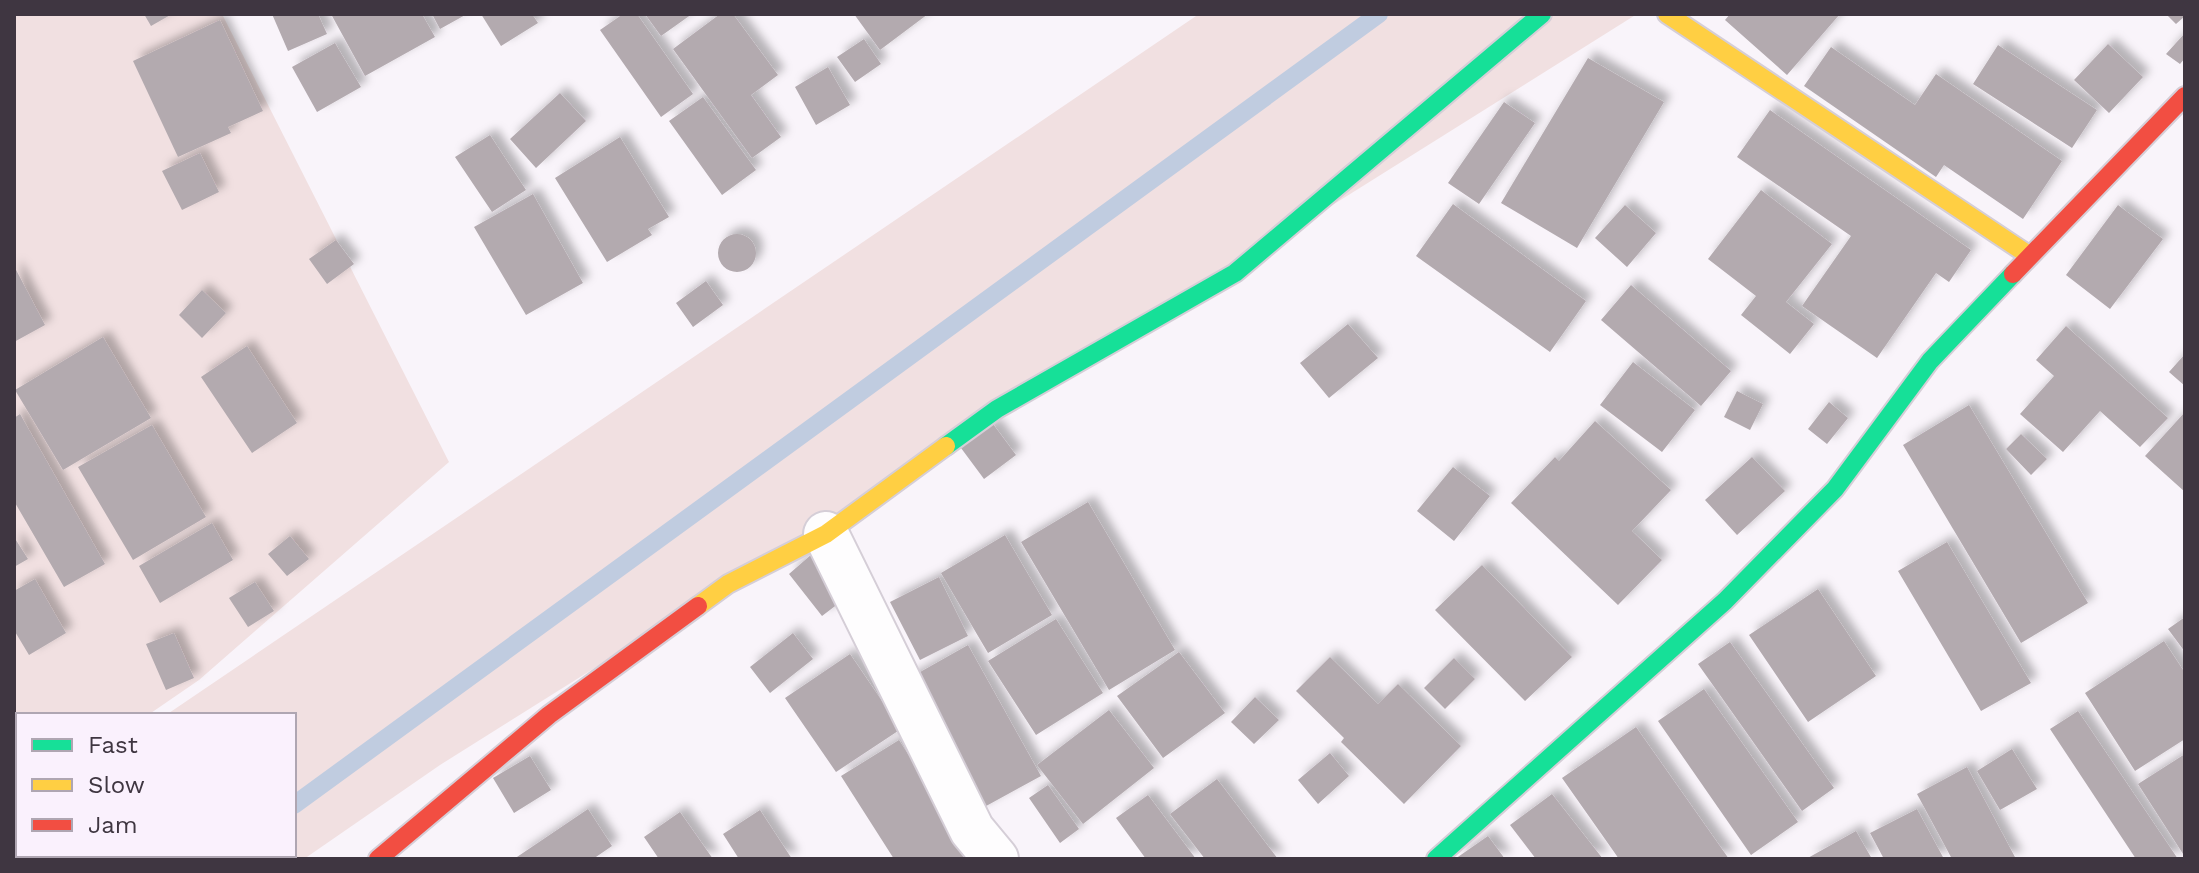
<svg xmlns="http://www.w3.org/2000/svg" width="2199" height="873" font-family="'Work Sans',sans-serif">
  <defs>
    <filter id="shadow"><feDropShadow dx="7" dy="-7" stdDeviation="4" flood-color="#0004"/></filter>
  </defs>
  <rect width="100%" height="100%" fill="#f9f4fa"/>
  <path fill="#f1e0e1" d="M14,14H222L449,462L199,680L148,715H18V805L14,808Z
    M1199,14H1637L440,765L304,859H14V818L18,815V855H294V715H166Z"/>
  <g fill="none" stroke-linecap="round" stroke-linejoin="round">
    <path stroke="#c0cce0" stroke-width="18" d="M294,805L1379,14
      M216,859L223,855"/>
  </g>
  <path fill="#b3aaaf" filter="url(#shadow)" d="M144,14H172L151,26Z
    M272,14H318L327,34L288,51Z
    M331,14H422L435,37L365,76Z
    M432,14H467L440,29Z
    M481,14H532L538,23L501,46Z
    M623,14H637L693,94L661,117L600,30Z
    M645,14H692L661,36Z
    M720,14H733L778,75L751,95L781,137L752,158L673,49Z
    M854,14H928L880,50Z
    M1730,14H1840L1787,75L1725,20Z
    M2166,14H2185V16L2176,24Z
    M220,20L263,111L228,127L231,133L178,157L133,61Z
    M2185,33V58L2180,64L2166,54Z
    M864,39L881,64L855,82L837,57Z
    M335,43L361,87L317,112L292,67Z
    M2108,44L2143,77L2109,113L2074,80Z
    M1998,45L2097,110L2072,148L1973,84Z
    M1831,47L1915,105L1936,74L2062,161L2023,219L1944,165L1936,177L1804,86Z
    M1588,58L1664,102L1577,248L1501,203Z
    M828,67L850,105L816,125L795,87Z
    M560,93L586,121L536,168L510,139Z
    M703,97L756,170L722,195L669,121Z
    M1504,102L1535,123L1479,204L1448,183Z
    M1770,110L1971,250L1949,282L1936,273L1877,358L1802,306L1851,236L1737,157Z
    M490,135L526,190L492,212L455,157Z
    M620,137L669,217L648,229L652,235L607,262L555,178Z
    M200,153L219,192L182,210L162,171Z
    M1761,190L1832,244L1786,302L1814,324L1790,354L1741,315L1756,296L1708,259Z
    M533,194L583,283L526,315L474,227Z
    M1453,204L1586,301L1550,352L1416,256Z
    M1625,205L1656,233L1627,267L1595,238Z
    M2118,205L2163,239L2110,309L2066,275Z
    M718 253a19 19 0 1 1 38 0a19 19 0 1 1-38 0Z
    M336,240L354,264L327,284L309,259Z
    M14,266L45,325L14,342Z
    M706,281L723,305L693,327L676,303Z
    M1631,285L1731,371L1701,406L1601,320Z
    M202,290L226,313L202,338L179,315Z
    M1348,324L1378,358L1329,398L1300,363Z
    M2066,326L2168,418L2140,447L2100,411L2063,452L2020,414L2054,376L2036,360Z
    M103,337L151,418L63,470L15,390Z
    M247,346L297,423L252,453L201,377Z
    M2185,354V386L2169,372Z
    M1633,362L1695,410L1662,452L1600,405Z
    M1737,391L1763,404L1750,430L1724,417Z
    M1829,402L1848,418L1827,444L1808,429Z
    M1969,405L2088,603L2021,643L1903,445Z
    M2185,412V492L2145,456Z
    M20,414L105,564L64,587L14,501V418Z
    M1595,421L1671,490L1632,531L1662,560L1618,605L1511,503L1555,457L1559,461Z
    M993,424L1016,455L984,479L961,448Z
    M152,425L206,517L133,560L78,467Z
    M2021,434L2047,459L2031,475L2006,449Z
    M1752,457L1785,491L1737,535L1705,500Z
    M1453,467L1490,496L1454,541L1417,511Z
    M1088,502L1175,650L1109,690L1021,542Z
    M212,523L233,560L160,603L139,566Z
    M1005,535L1052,615L988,653L941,573Z
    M290,536L309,559L287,576L268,554Z
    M14,537L28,559L14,567Z
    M1947,542L2031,683L1981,711L1898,571Z
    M812,554L847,597L822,616L789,574Z
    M1482,565L1572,657L1525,701L1435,610Z
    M939,577L968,636L920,660L890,602Z
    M35,579L66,633L29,655L14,630V591Z
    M255,582L274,611L248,627L229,598Z
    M1818,589L1876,676L1808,722L1749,635Z
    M2185,617V652L2168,629Z
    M1056,619L1103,693L1036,735L988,661Z
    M174,633L194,678L166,690L146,644Z
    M793,633L813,659L770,693L750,667Z
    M2164,641L2185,673V739L2135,771L2085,693Z
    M1730,642L1834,788L1802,811L1698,664Z
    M968,645L1041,776L977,811L906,680Z
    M1179,652L1225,713L1163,758L1117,696Z
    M850,654L901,729L836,772L785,698Z
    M1330,657L1378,704L1398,684L1461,746L1404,804L1341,742L1344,738L1296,691Z
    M1454,658L1475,679L1445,709L1424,688Z
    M1704,689L1798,822L1751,855L1658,721Z
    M1255,697L1279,720L1254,744L1231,722Z
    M1109,710L1154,768L1083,824L1037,765Z
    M2078,711L2178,859H2136L2050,729Z
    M1636,727L1729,859H1619L1562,778Z
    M899,740L973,856L968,859H894L841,776Z
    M2012,749L2037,789L2000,810L1977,771Z
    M1330,753L1349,776L1318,804L1298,780Z
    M2185,754V857L2138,784Z
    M530,756L551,790L514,813L493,778Z
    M1967,767L2016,859H1952L1917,794Z
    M1217,779L1278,859H1205L1170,814Z
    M1048,785L1079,829L1060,843L1029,798Z
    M1552,794L1603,859H1536L1510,825Z
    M1148,795L1196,859H1146L1116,818Z
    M588,809L612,846L593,859H514Z
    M1917,809L1944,859H1884L1870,833Z
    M760,810L792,859H739L723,834Z
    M680,812L713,859H659L644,837Z
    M1856,831L1872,859H1806Z
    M1488,836L1505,859H1455Z"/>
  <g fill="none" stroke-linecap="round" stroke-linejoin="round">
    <defs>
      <path id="street" d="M826,534L972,830L996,859"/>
      <path id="fast" d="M946,446L997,409L1235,273L1542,14
        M1436,859L1725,601L1835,489L1930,361L2013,274"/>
      <path id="slow" d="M1667,14L2030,256
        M698,606L728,584L826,534L946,446"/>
      <path id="jam" d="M2013,274L2185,96
        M378,859L549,715L698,606"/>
    </defs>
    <use href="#street" stroke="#d5ced7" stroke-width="48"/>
    <use href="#fast" stroke="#d5ced7" stroke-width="22"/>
    <use href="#slow" stroke="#d5ced7" stroke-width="22"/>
    <use href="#jam" stroke="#d5ced7" stroke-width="22"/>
    <use href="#street" stroke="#fefdfe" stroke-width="44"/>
    <use href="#fast" stroke="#16e098" stroke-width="18"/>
    <use href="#slow" stroke="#ffcf43" stroke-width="18"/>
    <use href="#jam" stroke="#f24e42" stroke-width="18"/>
  </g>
  <rect width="2199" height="873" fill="none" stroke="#3f3641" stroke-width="32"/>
  <rect x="16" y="713" width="280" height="144" fill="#faf1fd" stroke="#afa6b2" stroke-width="2"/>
  <rect x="32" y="739" width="40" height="12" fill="#16e098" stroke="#afa6b2" stroke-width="2"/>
  <text x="88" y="753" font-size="24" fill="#3f3641">Fast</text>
  <rect x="32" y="779" width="40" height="12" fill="#ffcf43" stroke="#afa6b2" stroke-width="2"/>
  <text x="88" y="793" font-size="24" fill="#3f3641">Slow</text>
  <rect x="32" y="819" width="40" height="12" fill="#f24e42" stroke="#afa6b2" stroke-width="2"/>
  <text x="88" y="833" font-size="24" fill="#3f3641">Jam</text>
</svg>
